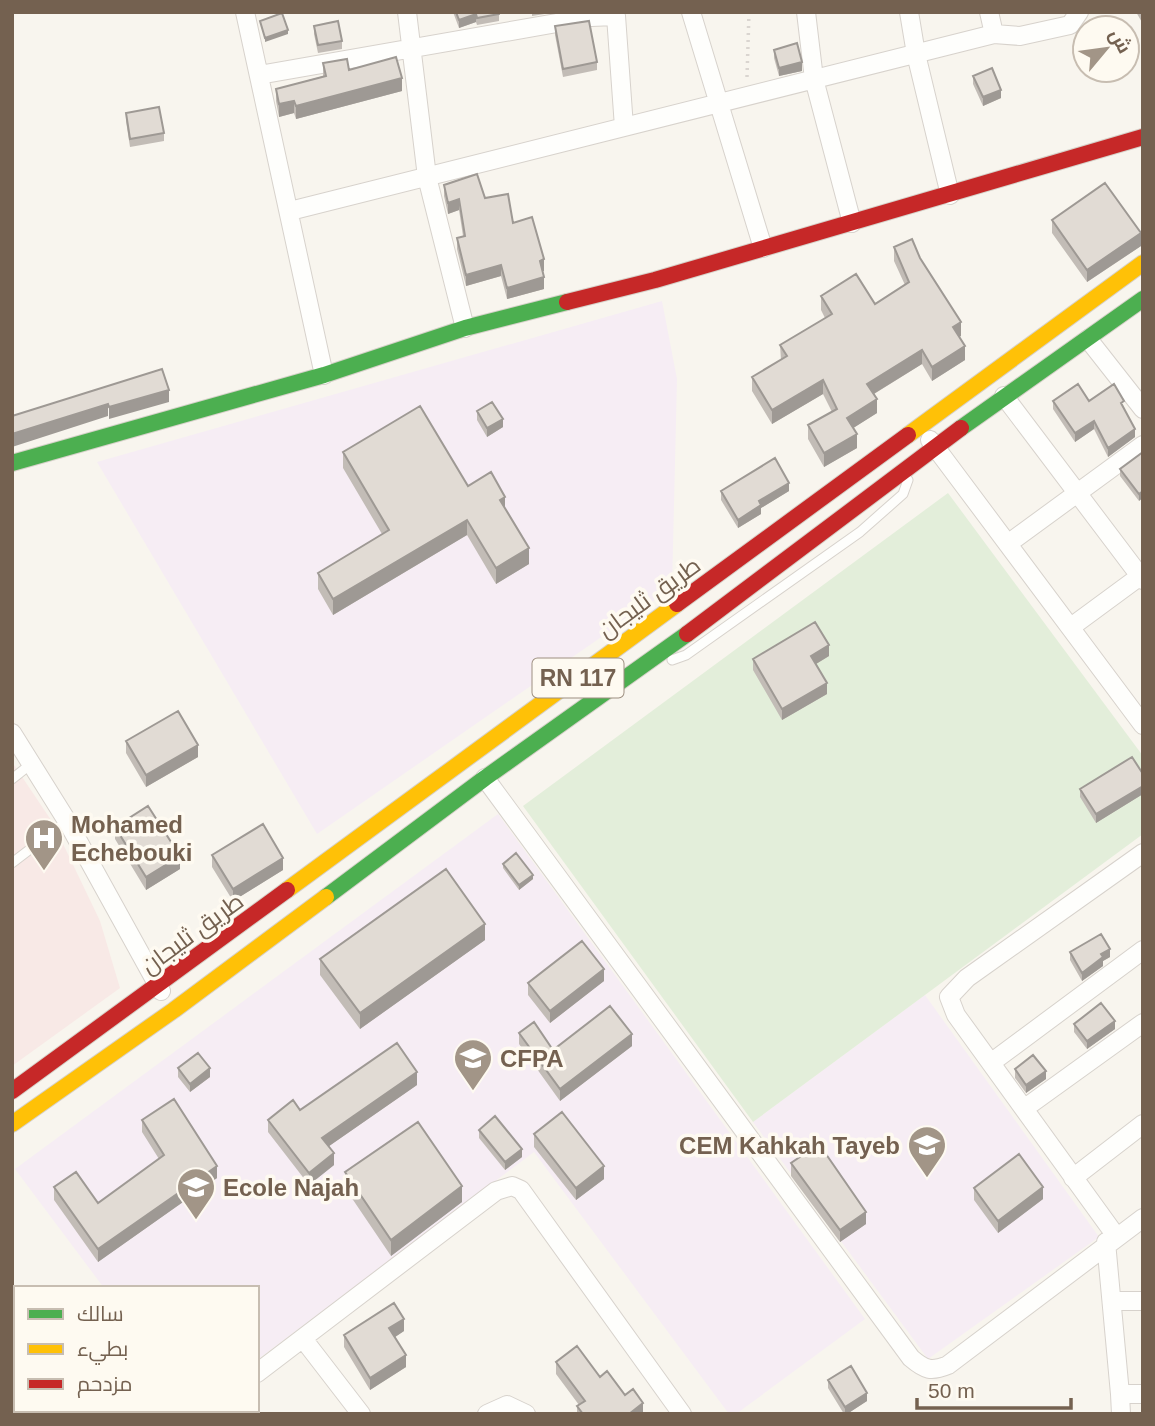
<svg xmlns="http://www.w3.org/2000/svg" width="1155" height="1426" font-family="Helvetica,Cairo,sans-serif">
  <rect width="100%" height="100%" fill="#f8f5ee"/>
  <path fill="#f6edf4" d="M662,301L677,379L672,588L317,834L97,462Z
    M498,814L865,1319L736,1414H729L534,1152L257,1360V1288H104L15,1169Z
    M925,995L1099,1237L928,1359L753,1122Z"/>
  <path fill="#f8e9e6" d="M12,762L53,823L100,921L120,988L12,1066Z"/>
  <path fill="#e3eeda" d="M948,493L1143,756V834L753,1122L523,806Z"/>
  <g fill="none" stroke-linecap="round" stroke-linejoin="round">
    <defs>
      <path id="lane" d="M672,660L686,655L860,532L903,494L908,480
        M12,779L31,764
        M12,863L67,821"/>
      <path id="street" d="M245,12L324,375
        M407,12L427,177L465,328
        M691,12L763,248
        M806,12L814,79L852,223
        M909,12L916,54L950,195
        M989,12L994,34
        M259,75L591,17L616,16L624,127
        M290,211L994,34L1020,36L1070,25L1079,12
        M1088,339L1143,409
        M1004,396L1143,580
        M930,440L1143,725
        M1009,543L1143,445
        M1071,627L1143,574
        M12,733L67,821L161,991
        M485,778L911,1358C925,1370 931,1372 948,1365L1143,1218
        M992,1062L1143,950
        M1025,1108L1143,1023
        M1073,1178L1143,1124
        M1116,1236L956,1015L949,997L967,978L1143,853
        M1106,1242L1120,1394
        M1114,1301H1143
        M304,1340L361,1414
        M12,1362L16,1367
        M257,1373L496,1191L512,1186L521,1190L682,1414
        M48,1410L51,1414
        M201,1414L206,1410
        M487,1414L507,1405L526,1414
        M1121,1414L1120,1394H1143"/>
      <path id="fast" d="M961,428L1143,299
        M12,463L324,375L465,328L567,302
        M326,897L485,778L687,634"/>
      <path id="slow" d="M908,435L1143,263
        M287,890L677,604
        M12,1124L174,1010L326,897"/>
      <path id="jam" d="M567,302L655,280L1143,137
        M677,604L908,435
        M687,634L961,428
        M12,1091L287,890"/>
    </defs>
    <use href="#lane" stroke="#d7d2cc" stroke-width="11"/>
    <use href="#street" stroke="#d7d2cc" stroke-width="20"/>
    <use href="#fast" stroke="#d6d1c9" stroke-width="18"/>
    <use href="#slow" stroke="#d6d1c9" stroke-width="18"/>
    <use href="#jam" stroke="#d6d1c9" stroke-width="18"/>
    <path stroke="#dad5d0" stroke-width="3.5" stroke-dasharray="2 5" stroke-linecap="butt" d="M747,77L749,12"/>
    <use href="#lane" stroke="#fefefc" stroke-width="9"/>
    <use href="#street" stroke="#fefefc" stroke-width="18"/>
    <use href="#fast" stroke="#4caf50" stroke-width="16"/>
    <use href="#slow" stroke="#ffc107" stroke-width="16"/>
    <use href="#jam" stroke="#c62828" stroke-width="16"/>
  </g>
  <path fill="#c2bcb6" d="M453,12H499V21L477,25L476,22L459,28Z
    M532,12H557L532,16Z
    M1136,12H1143V24Z
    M314,26L342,41V49L318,53L314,34Z
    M555,26L597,62V70L563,77L555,35Z
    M774,50L802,71L779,76L774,58Z
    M323,63L349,70L402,91L296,119L294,113L279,117L276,101V89L323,76Z
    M973,76L1001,98L983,106L973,84Z
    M126,113L164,133V141L130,147L126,121Z
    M444,185L485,198L513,223L544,271H543L544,289L507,299L501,276L466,286L457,249V238L463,236L459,210L448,214L444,196Z
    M1052,220L1141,246L1087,282L1052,233Z
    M894,247L920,258L961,336H959L965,360L932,381L922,364L874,394L877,413L853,428L857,448L824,467L808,439V425L832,412L823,394L772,424L752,391V377L781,360L780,345L825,318L821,310V296L875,304L905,285L894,261Z
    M1053,401H1089L1124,409L1135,437L1108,457L1094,429L1075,442L1053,409Z
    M477,411L503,427L487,437L477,420Z
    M343,452L468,486L505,509L529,564L496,584L467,535L333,615L318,589V573L382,534L343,468Z
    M1143,452L1139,501L1120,476V469Z
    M721,491H789L761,508V514L738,528L721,500Z
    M829,656L816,664L827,694L782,720L753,670V659Z
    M126,741L198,757L146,787L126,753Z
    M1143,774V794L1096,823L1080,797V789Z
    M115,827L180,869L146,890L115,839Z
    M212,855L283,870L233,901L212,867Z
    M503,864L533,879L519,890L503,868Z
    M485,940L360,1029L320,975V959Z
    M1070,952L1110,957L1103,961V966L1082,981L1070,960Z
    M604,981L550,1023L528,995V983Z
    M1074,1024L1115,1029L1087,1049L1074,1032Z
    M519,1033L553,1050L632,1046L560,1101L519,1044Z
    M178,1068L210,1077L190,1092L178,1077Z
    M1015,1069L1046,1079L1026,1093L1015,1078Z
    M417,1085L329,1146L334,1165L309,1185L268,1132V1120L300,1110Z
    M142,1120L217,1178L98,1262L54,1200V1187L98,1203L159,1159L142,1132Z
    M479,1130L522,1157L505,1170L479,1138Z
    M534,1134L604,1179L576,1200L534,1147Z
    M791,1163L866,1224L840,1242L791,1176Z
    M345,1172L462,1202L391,1256L345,1188Z
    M974,1188L1043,1199L998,1233L974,1200Z
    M404,1331L395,1337L406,1367L370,1390L344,1347V1335Z
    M556,1362L600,1377L625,1395L643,1414H577V1406L579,1405L556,1374Z
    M828,1380L867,1401L847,1414H844L828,1388Z"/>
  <path fill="#9e9994" d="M476,14V22L459,28V20Z
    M288,30V34L265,42V38Z
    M802,62V71L779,76V68Z
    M402,78V91L296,119V106Z
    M1001,90V98L983,106V97Z
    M294,101V113L279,117V104Z
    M459,199V210L448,214V203Z
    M1141,233V246L1087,282V270Z
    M544,259V271L540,272V261Z
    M501,265V276L466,286V275Z
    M544,277V289L507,299V288Z
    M961,322V336L953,341V327Z
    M965,346V360L932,381V367Z
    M922,350V364L867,398V384Z
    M823,380V394L772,424V410Z
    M169,390V402L109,419V407Z
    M877,399V413L847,432V418Z
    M108,404V416L12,447V434Z
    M503,419V427L487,437V428Z
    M1094,421V429L1075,442V433Z
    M1135,429V437L1108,457V448Z
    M857,434V448L824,467V453Z
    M789,483V491L761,508V514L738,528V520L759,501Z
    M1143,491V498L1139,501V494Z
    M505,497V512L500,500Z
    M467,520V535L333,615V599Z
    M529,548V564L496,584V568Z
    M829,645V656L811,667V656Z
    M827,683V694L782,720V709Z
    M198,745V757L146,787V775Z
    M1143,786V794L1096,823V814Z
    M180,856V869L146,890V877Z
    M283,858V870L233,901V889Z
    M533,875V879L519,890V885Z
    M485,924V940L360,1029V1013Z
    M1110,949V957L1103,961V966L1082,981V973L1101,954Z
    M604,969V981L550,1023V1011Z
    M1115,1021V1029L1087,1049V1041Z
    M632,1034V1046L560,1101V1089Z
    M210,1068V1077L190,1092V1084Z
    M1046,1071V1079L1026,1093V1085Z
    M417,1072V1085L322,1151V1138Z
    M522,1149V1157L505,1170V1162Z
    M334,1153V1165L309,1185V1173Z
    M217,1166V1178L98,1262V1249Z
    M604,1166V1179L576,1200V1188Z
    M462,1186V1202L391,1256V1240Z
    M1043,1187V1199L998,1233V1221Z
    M866,1212V1224L840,1242V1230Z
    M404,1319V1331L389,1341V1328Z
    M406,1355V1367L370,1390V1378Z
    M867,1393V1401L847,1414H845V1407Z
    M643,1403V1414H629Z"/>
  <path fill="#e1dbd4" stroke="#9e9994" stroke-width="2" d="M456,12H499V14L477,18L476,14L459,20Z
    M282,13L288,30L265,38L260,21Z
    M338,21L342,41L318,45L314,26Z
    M589,21L597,62L563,69L555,26Z
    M797,43L802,62L779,68L774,50Z
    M396,57L402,78L296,106L294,101L279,104L276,89L326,76L323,63L347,59L349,70Z
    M992,68L1001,90L983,97L973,76Z
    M159,107L164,133L130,139L126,113Z
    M477,174L485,198L508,194L513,223L532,217L544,259L540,261L544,277L507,288L501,265L466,275L457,238L465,236L459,199L448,203L444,185Z
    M1105,183L1141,233L1087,270L1052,220Z
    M912,239L920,258L961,322L953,327L965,346L932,367L922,350L867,384L877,399L847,418L857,434L824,453L808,425L837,409L823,380L772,410L752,377L787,356L780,345L832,314L821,296L856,274L875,304L909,282L894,247Z
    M162,369L169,390L109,407L108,404L12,434V416Z
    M1078,384L1089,401L1114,384L1124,401L1121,403L1135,429L1108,448L1094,421L1075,433L1053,401Z
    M492,402L503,419L487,428L477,411Z
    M420,406L468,486L491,472L505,497L500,500L529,548L496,568L467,520L333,599L318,573L389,530L343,452Z
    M1143,452V491L1139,494L1120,469Z
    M775,458L789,483L759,501L761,505L738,520L721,491Z
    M815,622L829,645L811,656L827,683L782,709L753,659Z
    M178,711L198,745L146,775L126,741Z
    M1132,757L1143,774V786L1096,814L1080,789Z
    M148,806L180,856L146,877L115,827Z
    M263,824L283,858L233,889L212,855Z
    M516,853L533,875L519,885L503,864Z
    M446,869L485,924L360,1013L320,959Z
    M1101,934L1110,949L1101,954L1103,957L1082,973L1070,952Z
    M582,941L604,969L550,1011L528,983Z
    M1101,1003L1115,1021L1087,1041L1074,1024Z
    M610,1006L632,1034L560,1089L519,1033L534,1022L553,1050Z
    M397,1043L417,1072L322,1138L334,1153L309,1173L268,1120L293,1100L300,1110Z
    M198,1053L210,1068L190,1084L178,1068Z
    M1033,1055L1046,1071L1026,1085L1015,1069Z
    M174,1099L217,1166L98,1249L54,1187L76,1172L98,1203L164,1155L142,1120Z
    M562,1112L604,1166L576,1188L534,1134Z
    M495,1116L522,1149L505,1162L479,1130Z
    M418,1122L462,1186L391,1240L345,1172Z
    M819,1144L866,1212L840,1230L791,1163Z
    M1019,1154L1043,1187L998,1221L974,1188Z
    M394,1303L404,1319L389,1328L406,1355L370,1378L344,1335Z
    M577,1346L600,1377L607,1371L625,1395L633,1389L643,1403L629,1414H583L577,1406L585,1401L556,1362Z
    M851,1366L867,1393L845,1407L828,1380Z"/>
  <defs>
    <symbol id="hospital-pin" viewBox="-11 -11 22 30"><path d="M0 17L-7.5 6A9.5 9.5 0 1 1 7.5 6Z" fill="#a29587" stroke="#fefaf1"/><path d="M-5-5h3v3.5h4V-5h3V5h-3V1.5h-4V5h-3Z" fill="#fff"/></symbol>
    <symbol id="university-pin" viewBox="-11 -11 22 30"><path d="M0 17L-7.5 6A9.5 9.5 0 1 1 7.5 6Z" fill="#a29587" stroke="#fefaf1"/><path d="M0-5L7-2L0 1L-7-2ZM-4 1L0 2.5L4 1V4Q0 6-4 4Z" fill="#fff"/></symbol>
    <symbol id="school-pin" viewBox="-11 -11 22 30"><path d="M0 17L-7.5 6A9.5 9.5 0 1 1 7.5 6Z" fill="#a29587" stroke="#fefaf1"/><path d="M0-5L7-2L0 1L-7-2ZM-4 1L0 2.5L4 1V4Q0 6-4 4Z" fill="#fff"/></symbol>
  </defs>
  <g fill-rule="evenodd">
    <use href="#hospital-pin" x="22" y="816" width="44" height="60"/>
    <use href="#university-pin" x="451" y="1036" width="44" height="60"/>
    <use href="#school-pin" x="905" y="1123" width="44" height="60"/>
    <use href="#school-pin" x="174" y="1165" width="44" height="60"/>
  </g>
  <g text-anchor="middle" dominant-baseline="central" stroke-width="7" stroke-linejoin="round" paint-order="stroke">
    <rect fill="#fefaf1" stroke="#9d8f80" stroke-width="2" x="532.5" y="658.5" width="91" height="39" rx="5"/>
    <g font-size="23" font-weight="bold" fill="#746150">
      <text x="578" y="678">RN 117</text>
    </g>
    <g font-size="24" fill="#746150" stroke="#fefaf1">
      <text transform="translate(649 597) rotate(-36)">طريق ثليجان</text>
      <text transform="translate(192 933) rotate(-36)">طريق ثليجان</text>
    </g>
    <g font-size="24" font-weight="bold" fill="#746150" stroke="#fefaf1" text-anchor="start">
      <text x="71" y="824">Mohamed<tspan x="71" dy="28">Echebouki</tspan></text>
      <text x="500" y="1058">CFPA</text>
      <text x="900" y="1145" text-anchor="end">CEM Kahkah Tayeb</text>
      <text x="223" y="1187">Ecole Najah</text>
    </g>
  </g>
  <rect width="1155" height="1426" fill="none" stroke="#746150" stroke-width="28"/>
  <rect x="14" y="1286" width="245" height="126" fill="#fefaf1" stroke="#c7bdb1" stroke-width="2"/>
  <rect x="28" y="1309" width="35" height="10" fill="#4caf50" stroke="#c7bdb1" stroke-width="2"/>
  <text x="77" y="1321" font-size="21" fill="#746150">سالك</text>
  <rect x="28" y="1344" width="35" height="10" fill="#ffc107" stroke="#c7bdb1" stroke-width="2"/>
  <text x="77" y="1356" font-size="21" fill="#746150">بطيء</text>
  <rect x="28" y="1379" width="35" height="10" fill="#c62828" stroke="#c7bdb1" stroke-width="2"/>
  <text x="77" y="1391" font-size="21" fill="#746150">مزدحم</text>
  <g transform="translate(1106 49) rotate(61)"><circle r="33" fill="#fefaf1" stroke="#c7bdb1" stroke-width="2"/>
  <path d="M0-5L12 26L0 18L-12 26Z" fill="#a29587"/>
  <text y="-10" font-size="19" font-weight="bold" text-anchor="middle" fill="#746150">ش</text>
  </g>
  <path d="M917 1398v10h154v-10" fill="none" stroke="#746150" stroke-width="3.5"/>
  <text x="928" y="1398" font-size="21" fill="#746150" stroke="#fefaf1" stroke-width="5" paint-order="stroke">50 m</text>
</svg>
